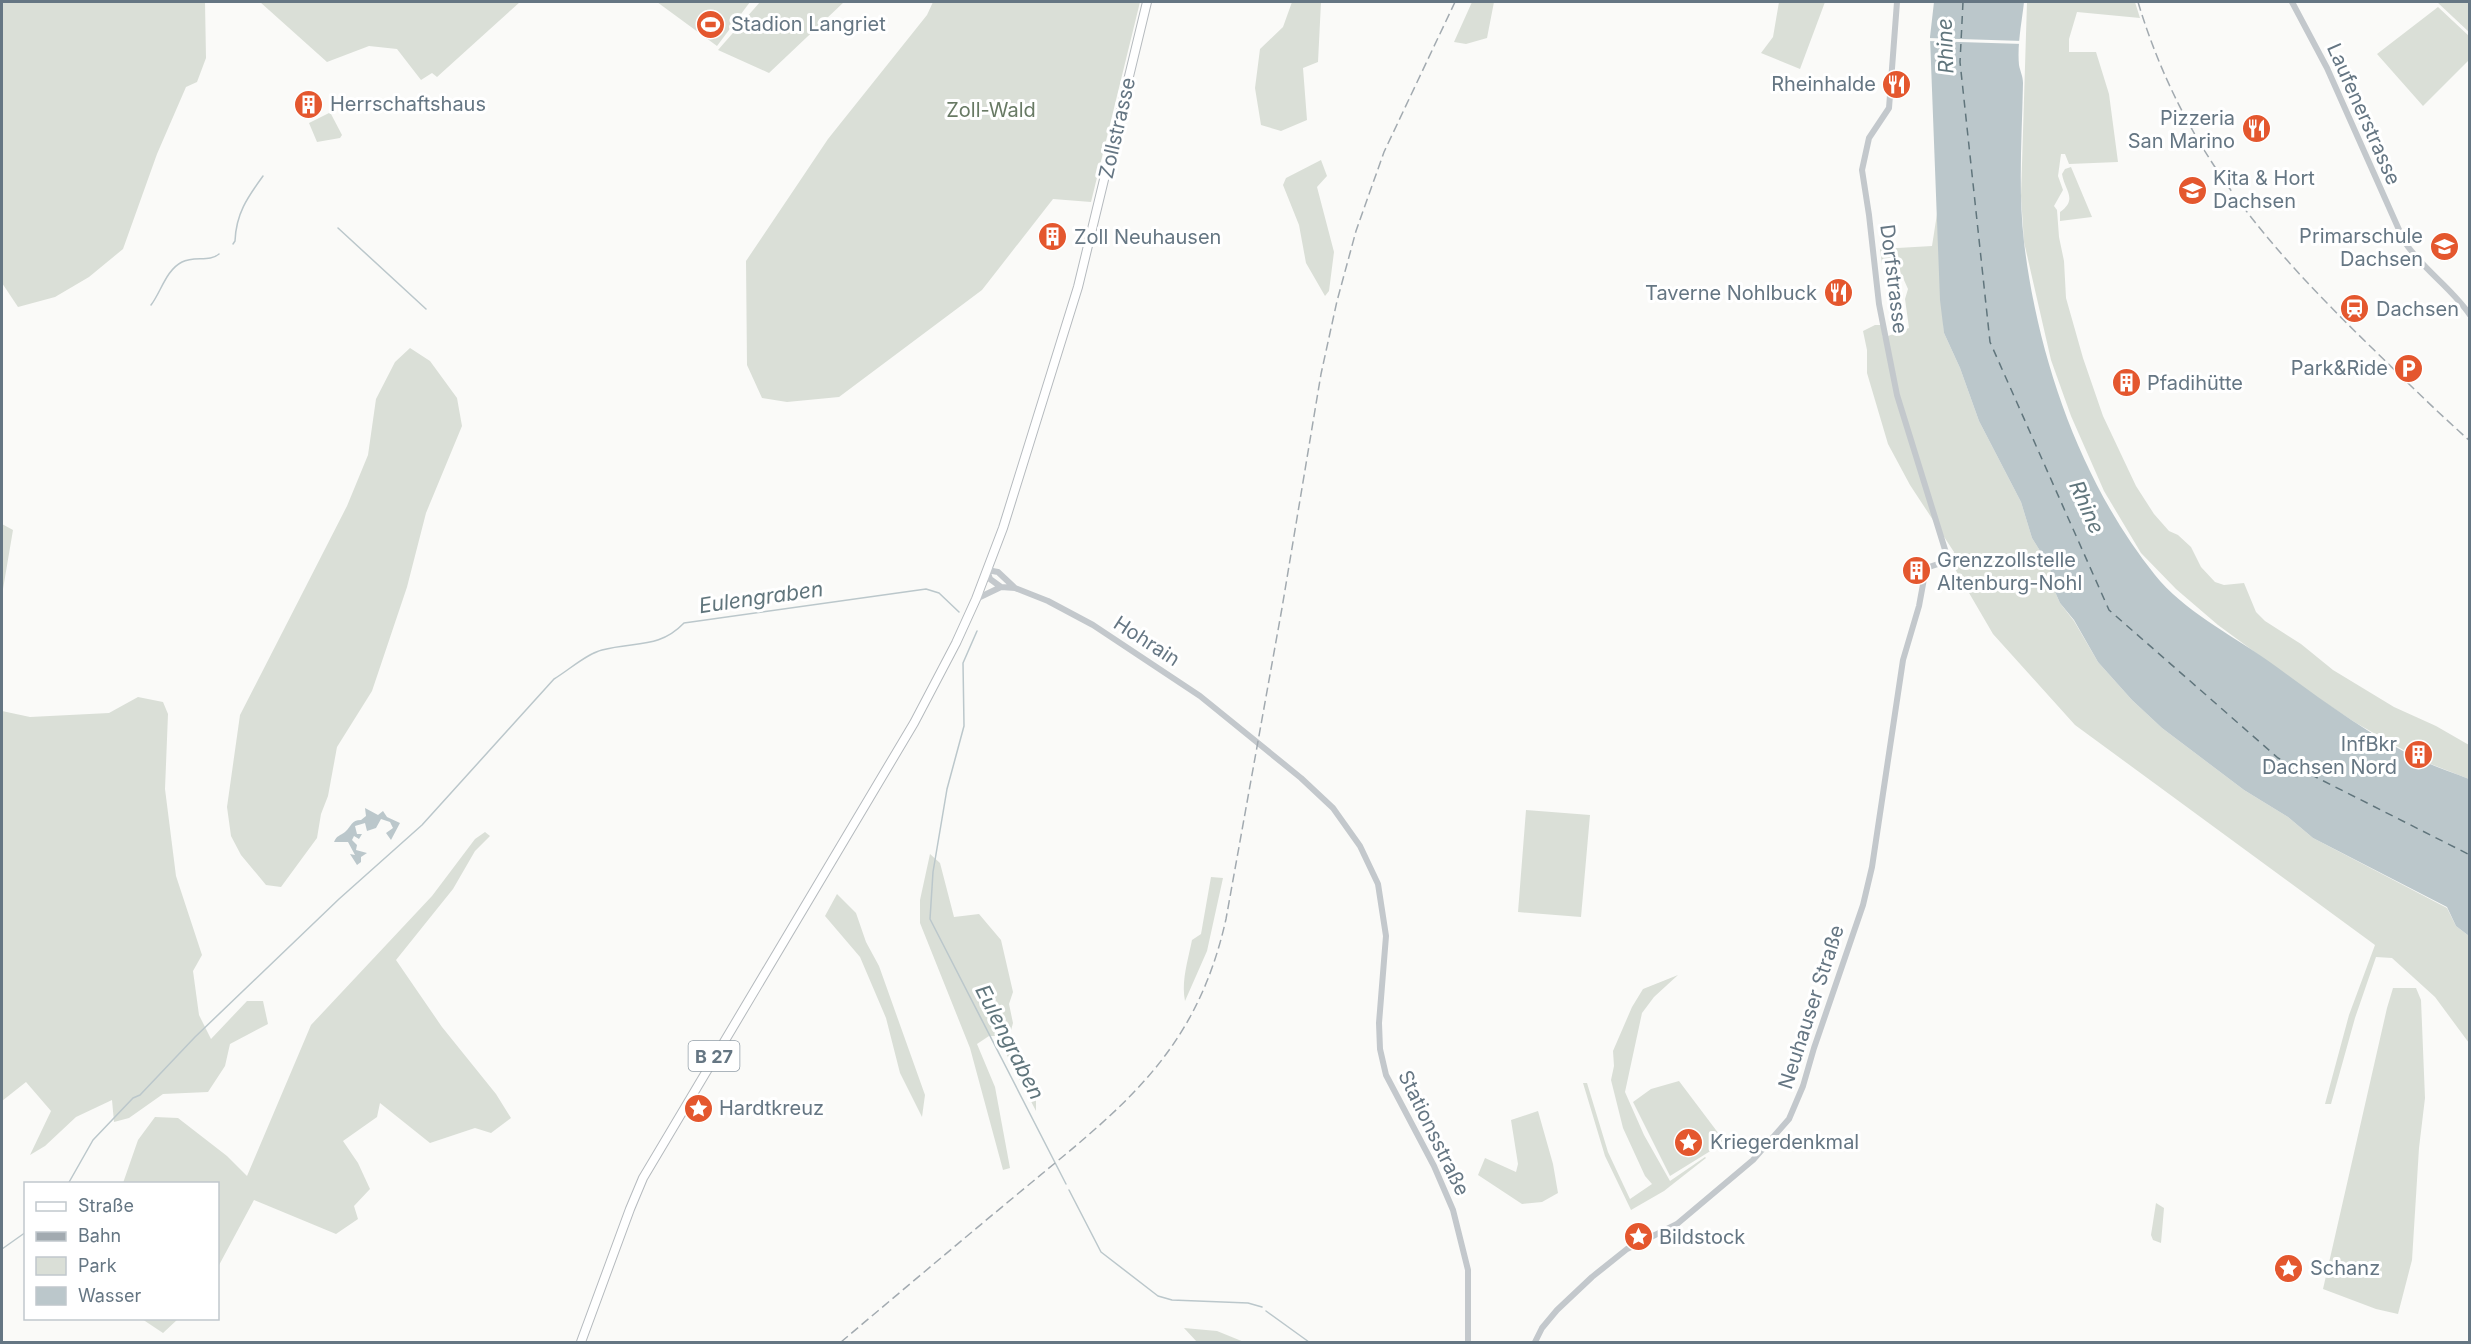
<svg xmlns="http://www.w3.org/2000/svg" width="2471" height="1344" font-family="Inter,sans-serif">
  <rect width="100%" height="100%" fill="#fafaf8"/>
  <path fill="#dadfd7" d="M2,2H205L206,58L197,82L186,87L157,154L123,249L89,277L55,297L18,307L2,283Z
    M260,2H520L437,77L432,73L421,80L397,49L369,46L327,62Z
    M657,2H750L717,46Z
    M760,2H844L769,73L718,50Z
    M933,2H1140L1091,202L1053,199L982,290L839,397L787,402L762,398L747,365L746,261L828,139L927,15Z
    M1292,2H1321L1318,62L1303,68L1307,120L1281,131L1261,125L1255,88L1260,49L1283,27Z
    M1472,2H1494L1487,38L1466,44L1454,42Z
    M1779,2H1825L1800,69L1761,53L1773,37Z
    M2027,2H2135L2140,18L2077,12L2069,39V52H2096L2109,94L2118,162L2069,164L2065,154H2061L2058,176L2063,190L2054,206L2057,210L2059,237L2064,261L2066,298L2083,358L2103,416L2136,486L2154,514L2169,531L2178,535L2191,547L2201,567L2215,582L2224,585L2244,583L2256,612L2265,621L2301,644L2333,670L2394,707L2436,726L2469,745V779L2423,761L2356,723L2309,692L2218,625L2176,589L2141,553L2104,491L2071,416L2051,360L2024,242L2021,196Z
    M2437,2H2469V32Z
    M2438,7L2469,36V60L2423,106L2377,54Z
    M329,113L331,114L342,135L340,138L317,142L309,123Z
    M1321,160L1327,176L1317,187L1334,252L1329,291L1325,296L1306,263L1299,225L1283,185L1286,178Z
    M2071,167L2092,217L2060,221V212C2078,199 2065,191 2062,174L2065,169Z
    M1937,214L1944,333L1960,368L1979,421L2021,502L2032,538L2050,567L2052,585L2060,603L2074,621L2098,662L2132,700L2162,728L2244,790L2288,817L2313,838L2447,908L2456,926L2469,936V1043L2435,997L2392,958L2376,957L2355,1018L2331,1104H2325L2349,1015L2375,945L2075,725L1993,634L1951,562L1954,552L1910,485L1888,444L1867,373V350L1863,331L1875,325H1881L1883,338L1909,328L1905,299L1908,289L1896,262L1882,264L1880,249L1932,246Z
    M410,348L430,361L457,398L462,426L426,513L407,587L372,691L337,747L328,796L321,814L317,838L281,887L266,885L241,855L231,836L227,807L240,715L347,506L368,455L376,399L395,362Z
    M2,524L13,530L2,595Z
    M138,697L163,702L168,714L165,789L176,876L202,955L193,971L199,1015L211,1039L247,1001H263L268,1024L230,1044L225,1066L208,1092L163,1094L129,1118L114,1122L112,1100L76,1117L45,1146L30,1155L51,1111L26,1082L2,1101V711L30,717L109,713Z
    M1526,810L1590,815L1581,917L1518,912Z
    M485,832L490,836L475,851L453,889L396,960L442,1027L496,1094L511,1118L491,1133L475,1128L430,1143L380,1103L377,1117L343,1141L358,1163L370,1189L354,1206L358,1219L336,1234L254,1200L218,1267V1184L123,1183L138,1140L155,1117L178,1118L227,1156L247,1176L311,1025L432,896L475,839Z
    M930,854L940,863L954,917L979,914L1001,940L1013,992L1009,1004L1013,1023L1010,1034L1036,1095V1111L997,1036H989L977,1044L995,1087L1010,1168L1003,1170L970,1048L920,923V900Z
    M1211,877L1223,878L1207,951L1185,1001C1181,982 1188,960 1192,940L1201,934Z
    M837,894L856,913L866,942L879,966L925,1095L922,1117L900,1073L886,1018L860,957L825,916Z
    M1678,975L1654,997L1642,1013L1625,1092L1644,1135L1670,1181L1705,1157L1706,1158L1664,1191L1631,1210L1605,1156L1583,1083H1587L1608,1152L1630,1199L1652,1184L1645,1176L1623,1128L1611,1080L1614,1066L1613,1051L1632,1007L1643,989Z
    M2393,988H2416L2421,1000L2425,1098L2419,1148L2412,1260L2398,1314L2376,1309L2323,1289L2387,1008Z
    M1679,1081L1725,1142L1670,1176L1633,1102L1651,1089Z
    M1538,1111L1553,1164L1558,1193L1542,1202L1522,1204L1478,1175L1485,1158L1516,1172L1518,1164L1511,1120Z
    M2156,1203L2164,1208L2161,1243L2153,1240L2151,1235Z
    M142,1319H178L163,1333Z
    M1184,1328L1217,1331L1244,1342H1197Z"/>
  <path fill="#bbc7cb" d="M1934,2H2024C2022,21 2017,45 2019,65C2020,71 2023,76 2023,83C2022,136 2018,189 2024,242C2038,359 2081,483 2155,575C2183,610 2231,635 2267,660C2317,696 2367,735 2423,761C2438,768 2454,773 2469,779V936L2456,926L2447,907L2313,838L2288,817L2244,790L2162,728L2132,700L2098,662L2074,620L2060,603L2052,585L2050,567L2032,538L2021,502L1979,421L1960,368L1944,333L1940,300L1930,37Z
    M365,808L378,815L383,811L387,817L400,823L391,840L386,833L393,828L390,822L381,819L376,828L367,831L365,823L355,826L357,834H362L359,839L354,836L352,840L357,845L356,850L367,853L361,857V862L357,865L350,854L355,855L348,842H334C337,835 340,836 345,832C352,826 351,820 361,820L366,816Z"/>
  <path fill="#fafaf8" d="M1928,38L2023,41V44L1928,41Z"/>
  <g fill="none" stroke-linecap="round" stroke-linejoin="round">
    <path stroke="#bbc7cb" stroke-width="1.5" d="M338,228L426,309
      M233,244L235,241C236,214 247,198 263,176
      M151,305C161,292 166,270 182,262C194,256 210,262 219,254
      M977,631L963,663L964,726L947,789L933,872L930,919L1066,1184
      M68,1184L93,1140L133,1098L140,1095L195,1037L339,899L422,825L554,679C569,670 586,654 602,650C635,641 659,649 684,623L926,589L939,593L959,612
      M1069,1190L1101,1252L1158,1296L1172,1300L1248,1303L1262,1307
      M2,1249L26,1232
      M1266,1311L1309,1342"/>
    <path stroke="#60757c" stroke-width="1.5" stroke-dasharray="8 6" stroke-linecap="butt" d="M1963,2L1960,62L1990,342L2109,610L2278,758L2470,855"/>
    <defs>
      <path id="major" d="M581,1342L630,1209L643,1178L914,723L956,643L976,599L1003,528L1078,287L1147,2"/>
    </defs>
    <use href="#major" stroke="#b5babe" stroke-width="10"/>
    <path stroke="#c3c8cc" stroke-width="6" d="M2292,2L2327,68L2404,241C2422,269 2451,287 2470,315
      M987,570L998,572L1015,588L1048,601L1093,625L1200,696L1301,778L1333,808L1360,846L1378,884L1386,936L1379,1023L1380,1049L1386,1075L1434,1166L1453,1210L1468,1270V1342
      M987,570L990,579L1001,587
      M976,599L1001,587L1015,588
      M1535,1342L1542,1328L1557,1310L1592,1277L1627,1249L1677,1224L1753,1160L1789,1119L1803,1086L1814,1048L1863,905L1872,867L1903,660L1919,606L1926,568L1941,563L1947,556L1897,395L1879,304L1869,215L1862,170L1869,138L1889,108L1897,2"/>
    <use href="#major" stroke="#fff" stroke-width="8"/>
    <path stroke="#a2aab0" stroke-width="1.5" stroke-dasharray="9 4.5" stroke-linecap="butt" d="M2138,2C2182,148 2264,243 2371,347C2404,379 2436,411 2470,441
      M841,1342C898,1294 956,1245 1014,1197C1117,1111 1195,1058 1226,919L1282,608L1321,374L1337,301L1356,231L1384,152L1455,2"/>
  </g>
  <defs>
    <symbol id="stadium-disc" viewBox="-11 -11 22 22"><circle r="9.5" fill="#e4572e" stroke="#fff"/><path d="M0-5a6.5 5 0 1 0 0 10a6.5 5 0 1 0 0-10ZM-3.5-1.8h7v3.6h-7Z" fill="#fff"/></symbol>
    <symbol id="restaurant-disc" viewBox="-11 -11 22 22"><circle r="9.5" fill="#e4572e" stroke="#fff"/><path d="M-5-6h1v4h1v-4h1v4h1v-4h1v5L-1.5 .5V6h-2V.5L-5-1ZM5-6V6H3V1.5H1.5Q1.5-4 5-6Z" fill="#fff"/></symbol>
    <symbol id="building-disc" viewBox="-11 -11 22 22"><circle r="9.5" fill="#e4572e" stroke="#fff"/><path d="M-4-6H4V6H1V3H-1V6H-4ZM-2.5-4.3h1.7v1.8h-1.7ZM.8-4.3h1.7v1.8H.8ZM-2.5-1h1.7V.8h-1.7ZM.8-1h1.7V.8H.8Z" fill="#fff"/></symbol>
    <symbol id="school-disc" viewBox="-11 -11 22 22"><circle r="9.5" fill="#e4572e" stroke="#fff"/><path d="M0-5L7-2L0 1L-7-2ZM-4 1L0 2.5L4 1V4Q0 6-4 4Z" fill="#fff"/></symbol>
    <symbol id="station-disc" viewBox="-11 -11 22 22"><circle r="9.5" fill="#e4572e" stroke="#fff"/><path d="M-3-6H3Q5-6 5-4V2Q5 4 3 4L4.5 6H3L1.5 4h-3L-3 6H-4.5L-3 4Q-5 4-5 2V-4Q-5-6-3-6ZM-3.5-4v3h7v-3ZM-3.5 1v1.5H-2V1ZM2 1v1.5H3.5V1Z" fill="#fff"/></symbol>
    <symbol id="parking-disc" viewBox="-11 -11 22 22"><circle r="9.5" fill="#e4572e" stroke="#fff"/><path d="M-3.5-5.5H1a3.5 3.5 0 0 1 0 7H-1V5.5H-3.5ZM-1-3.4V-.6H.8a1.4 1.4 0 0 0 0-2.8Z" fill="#fff"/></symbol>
    <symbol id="sight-disc" viewBox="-11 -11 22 22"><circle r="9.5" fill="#e4572e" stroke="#fff"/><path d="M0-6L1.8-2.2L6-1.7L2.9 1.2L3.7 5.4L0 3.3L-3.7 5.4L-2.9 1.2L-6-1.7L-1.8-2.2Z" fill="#fff"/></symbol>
  </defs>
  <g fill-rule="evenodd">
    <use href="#stadium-disc" x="694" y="8" width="33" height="33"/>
    <use href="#restaurant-disc" x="1880" y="68" width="33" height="33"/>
    <use href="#building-disc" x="292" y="88" width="33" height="33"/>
    <use href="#restaurant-disc" x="2240" y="112" width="33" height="33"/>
    <use href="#school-disc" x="2176" y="174" width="33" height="33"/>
    <use href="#building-disc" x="1036" y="220" width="33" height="33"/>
    <use href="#school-disc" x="2428" y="230" width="33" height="33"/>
    <use href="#restaurant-disc" x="1822" y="276" width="33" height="33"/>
    <use href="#station-disc" x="2338" y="292" width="33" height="33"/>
    <use href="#parking-disc" x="2392" y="352" width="33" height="33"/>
    <use href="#building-disc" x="2110" y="366" width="33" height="33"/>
    <use href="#building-disc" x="1900" y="554" width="33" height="33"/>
    <use href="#building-disc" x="2402" y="738" width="33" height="33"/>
    <use href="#sight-disc" x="682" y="1092" width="33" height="33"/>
    <use href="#sight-disc" x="1672" y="1126" width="33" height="33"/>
    <use href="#sight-disc" x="1622" y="1220" width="33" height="33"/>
    <use href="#sight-disc" x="2272" y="1252" width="33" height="33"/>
  </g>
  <g text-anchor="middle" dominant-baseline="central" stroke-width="6" stroke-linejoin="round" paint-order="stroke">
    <rect fill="#fff" stroke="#939fa8" stroke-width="1.5" x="688.5" y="1041" width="51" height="30" rx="4.5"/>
    <g font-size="18" font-weight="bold" fill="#657683">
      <text x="714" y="1056">B 27</text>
    </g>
    <g font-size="20" fill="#657683" stroke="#fff" text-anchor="start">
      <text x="731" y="24">Stadion Langriet</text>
      <text x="1876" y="84" text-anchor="end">Rheinhalde</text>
      <text x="330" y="104">Herrschaftshaus</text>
      <text x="2235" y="118" text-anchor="end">Pizzeria<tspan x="2235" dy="23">San Marino</tspan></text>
      <text x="2213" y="178">Kita &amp; Hort<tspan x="2213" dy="23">Dachsen</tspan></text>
      <text x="2423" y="236" text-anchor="end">Primarschule<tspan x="2423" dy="23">Dachsen</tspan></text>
      <text x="1074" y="237">Zoll Neuhausen</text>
      <text x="1817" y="293" text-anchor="end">Taverne Nohlbuck</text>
      <text x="2376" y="309">Dachsen</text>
      <text x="2388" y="368" text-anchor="end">Park&amp;Ride</text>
      <text x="2147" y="383">Pfadihütte</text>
      <text x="1937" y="560">Grenzzollstelle<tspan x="1937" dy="23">Altenburg-Nohl</tspan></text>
      <text x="2397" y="744" text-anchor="end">InfBkr<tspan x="2397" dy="23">Dachsen Nord</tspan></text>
      <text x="719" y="1108">Hardtkreuz</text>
      <text x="1710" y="1142">Kriegerdenkmal</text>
      <text x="1659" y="1237">Bildstock</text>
      <text x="2310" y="1268">Schanz</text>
    </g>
    <g font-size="20" fill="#687a64" stroke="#fff">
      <text x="991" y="110">Zoll-Wald</text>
    </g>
    <g font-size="20" fill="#657683" stroke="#fff">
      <text transform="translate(2364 114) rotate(66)">Laufenerstrasse</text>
      <text transform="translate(1117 128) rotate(-77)">Zollstrasse</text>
      <text transform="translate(1894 279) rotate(83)">Dorfstrasse</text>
      <text transform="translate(1147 641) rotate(33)">Hohrain</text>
      <text transform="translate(1811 1007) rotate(-72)">Neuhauser Straße</text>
      <text transform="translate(1434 1133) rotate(64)">Stationsstraße</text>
    </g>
    <g font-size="21" font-style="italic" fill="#60757c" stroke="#fff">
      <text transform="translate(1945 46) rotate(-92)">Rhine</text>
      <text transform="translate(2087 507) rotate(66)">Rhine</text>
      <text transform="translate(761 597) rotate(-8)">Eulengraben</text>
      <text transform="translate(1010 1042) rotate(63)">Eulengraben</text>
    </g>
  </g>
  <rect width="2471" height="1344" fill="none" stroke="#657683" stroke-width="6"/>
  <rect x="24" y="1182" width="195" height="138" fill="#ffffff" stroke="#c1c8cd" stroke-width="1.5"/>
  <rect x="36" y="1202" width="30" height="9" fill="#ffffff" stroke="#c1c8cd" stroke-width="1.5"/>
  <text x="78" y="1212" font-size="18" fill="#657683">Straße</text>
  <rect x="36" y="1232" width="30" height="9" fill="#a2aab0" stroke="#c1c8cd" stroke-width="1.5"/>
  <text x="78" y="1242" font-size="18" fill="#657683">Bahn</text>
  <rect x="36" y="1257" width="30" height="18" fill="#dadfd7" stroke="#c1c8cd" stroke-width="1.5"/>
  <text x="78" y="1272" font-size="18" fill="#657683">Park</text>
  <rect x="36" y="1287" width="30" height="18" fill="#bbc7cb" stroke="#c1c8cd" stroke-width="1.5"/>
  <text x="78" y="1302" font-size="18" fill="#657683">Wasser</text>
</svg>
